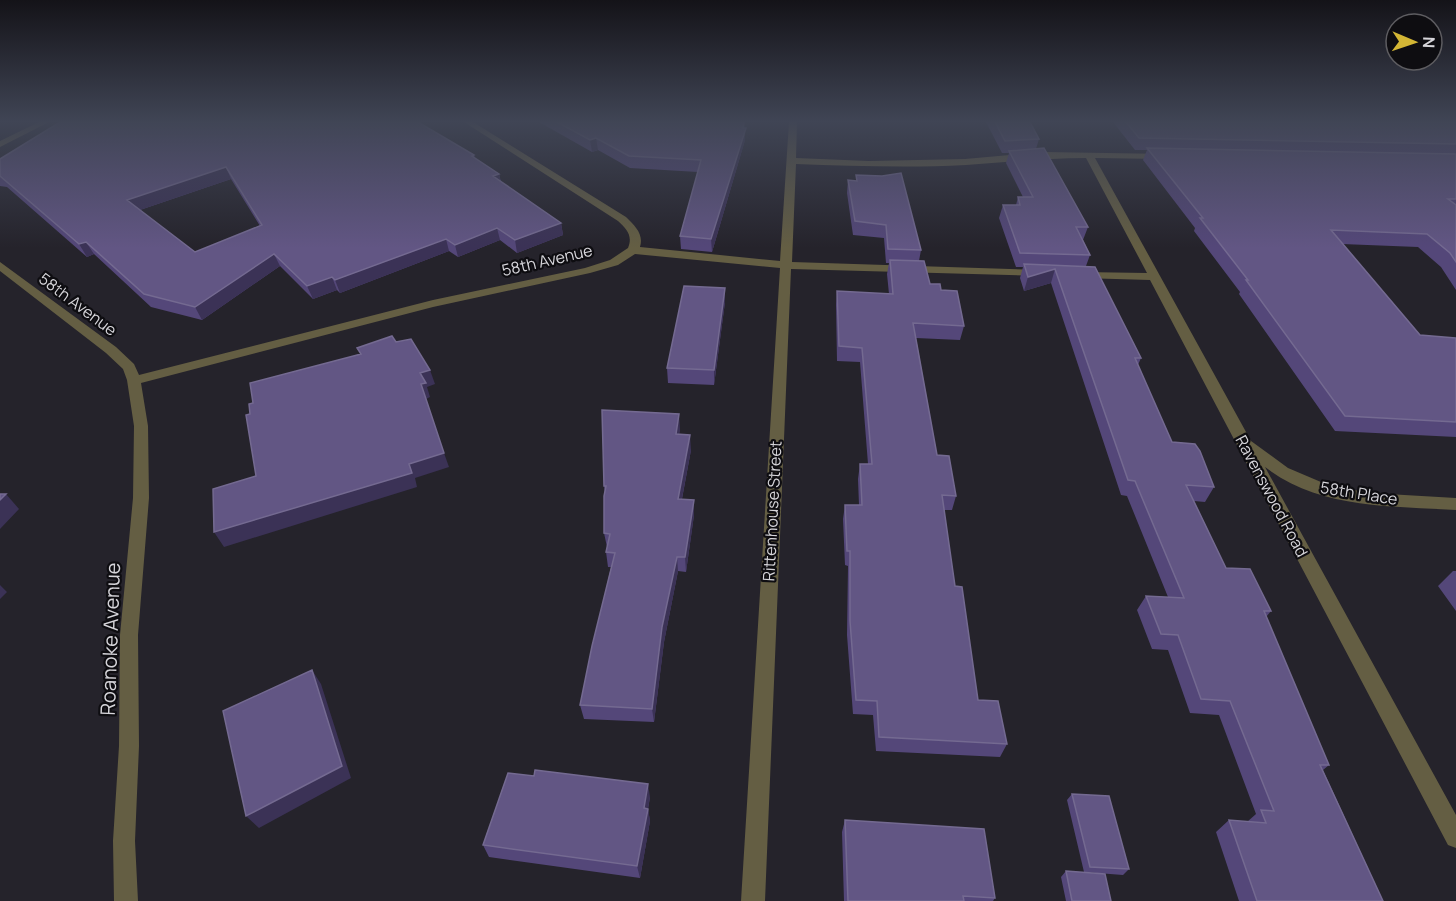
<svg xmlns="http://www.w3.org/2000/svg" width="1456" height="901" font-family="Manrope,sans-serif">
  <rect width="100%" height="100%" fill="#25232b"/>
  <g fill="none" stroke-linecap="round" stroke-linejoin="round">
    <path fill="#645e43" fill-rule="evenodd" d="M39,122H49L0,147V141Z
      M464,122H473L626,217C635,226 644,234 640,247L780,261L789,122H797L796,158L869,161L965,159L1045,152L1168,154L1170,156L1165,159L1095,158L1251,441L1288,468L1328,485L1370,493L1456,498V510C1392,506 1319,509 1265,467L1456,815V848L1448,845L1150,280L1081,278L1075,275L1081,272L1147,273L1086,158C1046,158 1006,162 966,165C910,168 852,166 796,164L792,262L1042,270L1048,273L1042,276L791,269L765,901H741L780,268L635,254L618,265L590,273L433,307L141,383L148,426L149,498L138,635L139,746L135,841L138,901H114L113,841L119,746L120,635L133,498L134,426L127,380L123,369L106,353L0,271V262L116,347L134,364L139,375L433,300L585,268L610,260L628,248C633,236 627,229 618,221Z"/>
  </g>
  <path fill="#544779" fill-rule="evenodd" d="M539,122H745V140L712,252L681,249L680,236L698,172L630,168L598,150L592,152Z
    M986,122H1030L1039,139L1036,149L1088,227L1083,240L1090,255L1086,266L1141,358L1138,365L1172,442L1214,487L1205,502L1194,501L1226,568L1271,611L1266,617L1329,765L1323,770L1383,901H1239L1216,832L1229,820L1247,822L1256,814L1219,715L1190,713L1168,650L1152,649L1137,610L1146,596L1168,597L1127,496L1121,495L1051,283L1024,291L1020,278L1023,267H1016L999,218L1003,205H1016L1018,197H1023L1006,163L1009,153H1002Z
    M1113,122H1456V290L1441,267L1418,247L1342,244L1420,335L1456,338V437L1335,431L1239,294L1240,292L1194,231L1195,228L1143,160L1147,150H1135Z
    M474,155L475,158L499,174L501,182L561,223L563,235L517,253L500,240L458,257L449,251L340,293L337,290L313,299L280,266L202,320L151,307L94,254L87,257L7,187L0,186V159ZM231,179L260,226L195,252L140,210Z
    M856,175L921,250L919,261L930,284L941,290L964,326L960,340L916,338L937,455L956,496L952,510H944L955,586L978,700L1007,744L1000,757L876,751L873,715L853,714L847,635L848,566L845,565L843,519L845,505H859L858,479L860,464H868L860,362L837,361L836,305L837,291L889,294L887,274L889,263H886L884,238L853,235L847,193L848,180L856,181Z
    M725,302L714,385L668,383L667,368Z
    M680,429L679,434L691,450L682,499L694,515L686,572L678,571L664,642L654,722L584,719L580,705L611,567H608L606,552L607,547L604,533L605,493L604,486Z
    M1453,571H1456V611L1438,586Z
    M1072,794L1129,869L1123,875L1084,872L1067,800Z
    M650,797L648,809L650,821L640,878L489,857L483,845Z
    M845,820L995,898L993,901H844L842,832Z
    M1066,871L1111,901H1066L1061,877Z"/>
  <path fill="#3b3256" d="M745,122V140L712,252L711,239Z
    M596,138L598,150L592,152L590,140Z
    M226,167L231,179L134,212L127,200Z
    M499,174L502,186L493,176Z
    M561,223L563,235L517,253L515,240Z
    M497,228L500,240L458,257L455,245Z
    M446,239L449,251L340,293L335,280Z
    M86,242L94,254L87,257L79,244Z
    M274,254L280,266L202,320L195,307Z
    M1055,269L1051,283L1024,291L1028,277Z
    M332,277L337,290L313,299L307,286Z
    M725,288V302L714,385V370Z
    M430,370L435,384L427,387L430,397L426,399L421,384L420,373Z
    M679,414L680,429L677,449L676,434Z
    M690,435L691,450L679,514L678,499Z
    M444,453L449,467L415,478L417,487L224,547L214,532L409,464Z
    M6,494L19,509L0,529V500Z
    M694,500V515L686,572L685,557Z
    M677,557L678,571L664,642L654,722L652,709L662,627Z
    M0,585L7,592L0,599Z
    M312,670L321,684L351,778L259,828L246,816Z
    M648,784L650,797L646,821L644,808Z
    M648,809L650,821L640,878L637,866Z"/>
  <path fill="#625684" stroke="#746a91" stroke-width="1.5" fill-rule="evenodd" d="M60,122H418L474,155L472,156L499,174L493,176L561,223L515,240L497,228L455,245L446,239L335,280L332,277L307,286L274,254L195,307L144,294L86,242L79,244L0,176V159ZM226,167L262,225L195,252L127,200Z
    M557,122H744L743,128H746L711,239L680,236L701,160L629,156L596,138L590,140Z
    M995,122H1030L1039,139L1005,141Z
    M1126,122H1456V144L1139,138Z
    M1044,148L1088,227H1076L1090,255L1020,253L1003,205H1020L1018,197H1033L1009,151Z
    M1147,148L1456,154V199H1448L1456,205V262L1450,253L1427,234L1331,230L1420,335L1456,338V422L1345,416L1246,280H1248L1200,218H1203Z
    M901,173L921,250L888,249L886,225L855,221L848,180L857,181L856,175L882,176Z
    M890,260L924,261L930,284H940L941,290L957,291L964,326L913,323L937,455L949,456L956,496L942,495L955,586L962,587L978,700L998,701L1007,744L879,737L877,701L856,700L850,621V551H847L845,505H862L860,464H872L862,348L839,346L837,291L893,294Z
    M1024,264L1095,267L1141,358H1135L1172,442L1195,444L1200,451L1214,487L1186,485L1226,568L1250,569L1271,611H1264L1329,765H1320L1383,901H1257L1229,820L1266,823L1261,810L1274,811L1230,701L1201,699L1178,635L1161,634L1146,596L1184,598L1135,481L1128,480L1055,269L1028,277Z
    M684,286L725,288L714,370L667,368Z
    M392,336L396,342L411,339L430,370L420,373L426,383L421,384L444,453L409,464L412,473L214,532L213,489L256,476L246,415L250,414L249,404L253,403L250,383L361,354L357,348Z
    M602,410L679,414L676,434L690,435L678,499L694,500L685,557H677L662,627L652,709L580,705L592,646L615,553L606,552L610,534L604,533V496L606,486H604Z
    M0,494H6L0,500Z
    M312,670L342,766L246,816L223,711Z
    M535,770L648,784L644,808L648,809L637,866L483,845L508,773L534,776Z
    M1072,794L1109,796L1129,869L1090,867Z
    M845,820L984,829L995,898L963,896L964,901H848Z
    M1066,871L1105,874L1111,901H1072Z"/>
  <linearGradient id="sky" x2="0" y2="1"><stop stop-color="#141318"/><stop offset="0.49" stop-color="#404555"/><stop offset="1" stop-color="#404555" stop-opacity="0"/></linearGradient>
  <rect width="1456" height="248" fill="url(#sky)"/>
  <g text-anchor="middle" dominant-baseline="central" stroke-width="4.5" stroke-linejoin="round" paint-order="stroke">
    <g font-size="16" fill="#d6d5da" stroke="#0e0d11">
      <text transform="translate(547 260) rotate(-13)">58th Avenue</text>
      <text transform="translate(78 304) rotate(37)">58th Avenue</text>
      <text transform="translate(1359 493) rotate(9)">58th Place</text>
      <text transform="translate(1272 496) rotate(62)">Ravenswood Road</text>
      <text transform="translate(772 511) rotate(-87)">Rittenhouse Street</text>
    </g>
    <g font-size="20" fill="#d6d5da" stroke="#0e0d11">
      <text transform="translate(110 639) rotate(-88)">Roanoke Avenue</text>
    </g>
  </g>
  <g transform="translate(1414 42) rotate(92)"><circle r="28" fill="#0e0d11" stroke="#5e5d61" stroke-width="1.5"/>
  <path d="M0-4.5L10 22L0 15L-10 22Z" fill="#d3b635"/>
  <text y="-9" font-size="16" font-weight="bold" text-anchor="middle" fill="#d6d5da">N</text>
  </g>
</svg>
